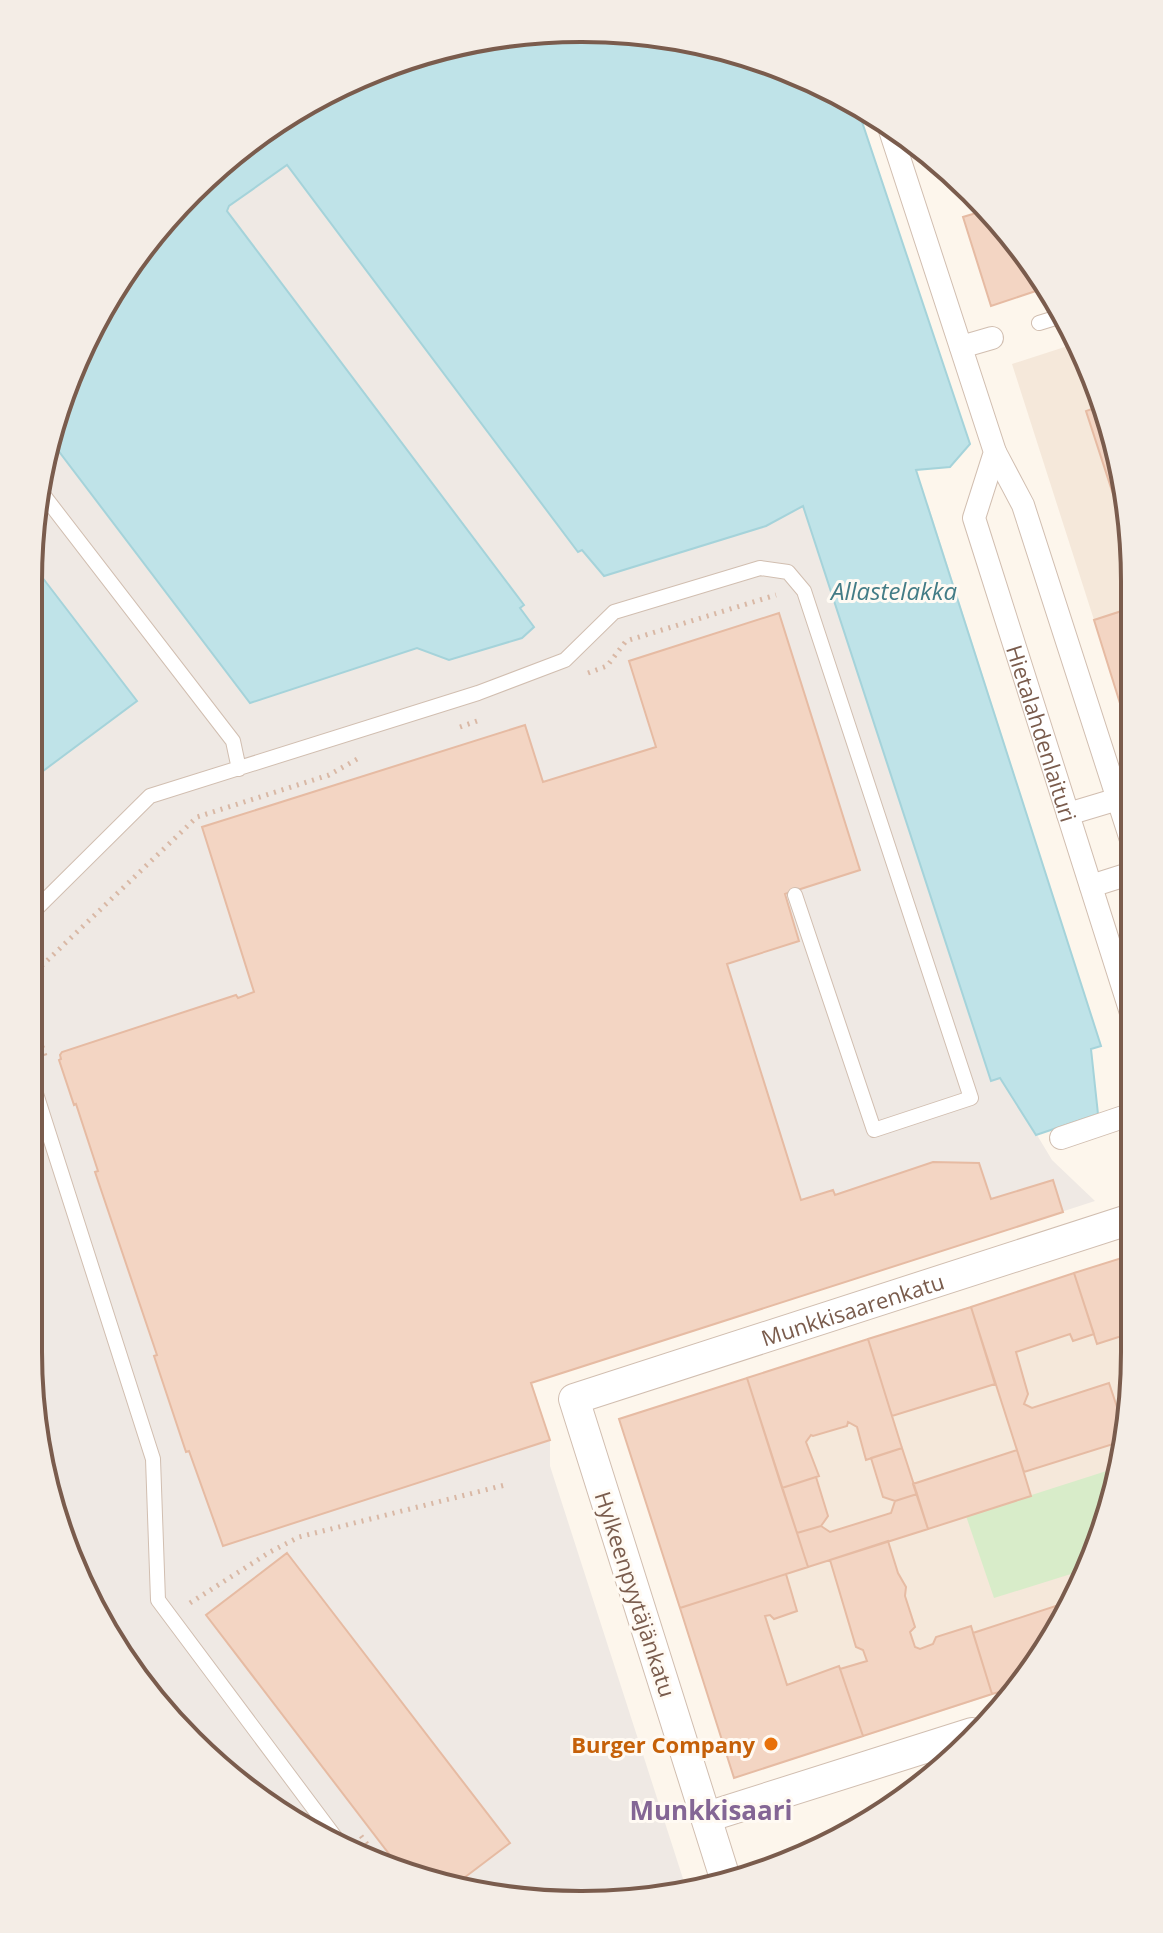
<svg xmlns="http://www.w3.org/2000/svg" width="1163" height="1933" font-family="'Open Sans',sans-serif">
  <rect width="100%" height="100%" fill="#fdf6ec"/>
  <path fill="#f5e8da" d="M1077,343L1116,438L1134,545V607L1094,620L1012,364Z
    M1131,1255L1130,1423L1093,1563L1023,1685L738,1777L732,1772L619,1419Z"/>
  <path fill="#efe9e4" d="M287,164L578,552L822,492L928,504L1101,1046L1091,1049L1098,1114L1037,1135L1052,1160L1095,1201L532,1383L550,1440V1466L686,1888L581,1905L404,1876L245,1791L142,1688L57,1529L28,1352L31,780L136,701L32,564L33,510L51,441L250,702L418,648L524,606L227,211L229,206Z"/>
  <path fill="#d8ecc9" d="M1119,1467L1090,1568L994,1598L966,1516Z"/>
  <path fill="#bfe3e8" stroke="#a5d3da" stroke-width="2" d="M617,29L724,47L826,85L856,104L970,444L950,467L916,470L1101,1046L1091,1049L1098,1114L1036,1135L1000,1078L991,1081L803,506L766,526L604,576L582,550L578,552L287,165L229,206L227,211L524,605L520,608L534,627L522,638L449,660L417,648L250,703L51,441L70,370L142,245L216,166L304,102L403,58L509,33Z
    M32,564L137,701L31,780Z"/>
  <path fill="#f3d5c3" stroke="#e6bba3" stroke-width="2" d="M989,209L997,216L1048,287L991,306L963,217Z
    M1103,405L1116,438L1133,541L1129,543L1086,411Z
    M1134,607L1133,745L1094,620Z
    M779,613L860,870L785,894L799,941L727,964L801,1200L833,1190L835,1195L933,1162L979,1163L991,1199L1053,1180L1063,1212L531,1383L550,1440L223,1546L189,1451L186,1452L154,1356L157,1355L95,1172L98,1171L76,1104L74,1105L59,1060L61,1059L60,1055L62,1052L236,995L238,998L254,992L202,827L525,725L543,782L656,747L629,661Z
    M1131,1255V1333L1097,1344L1074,1273Z
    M1074,1273L1094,1334L1073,1341L1070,1334L1016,1352L1028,1394L1024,1404L1032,1408L1109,1383L1127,1437L1126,1440L1024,1472L971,1307Z
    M971,1307L995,1384L892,1416L868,1339Z
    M868,1339L902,1448L866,1460L857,1427L848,1422L847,1426L813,1436L811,1435L806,1442L819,1476L782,1488L747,1378Z
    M747,1378L808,1567L680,1608L619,1419Z
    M902,1448L917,1494L895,1501L883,1497L871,1458Z
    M1017,1450L1031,1496L928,1529L913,1484Z
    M816,1477L828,1516L821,1526L797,1533L782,1488Z
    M917,1494L928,1529L808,1567L797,1533L821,1526L830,1532L891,1513L895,1501Z
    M888,1541L898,1573L906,1587L905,1596L915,1627L910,1632L915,1647L920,1649L933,1644L936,1637L971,1626L992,1694L863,1736L840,1669L867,1661L863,1650L856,1647L830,1560Z
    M287,1553L510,1843L456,1884L406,1876L206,1615Z
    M786,1574L797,1611L774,1619L770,1615L765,1616L787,1685L839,1666L863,1736L734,1778L680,1608Z
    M1071,1601L1023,1685L992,1694L973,1633Z"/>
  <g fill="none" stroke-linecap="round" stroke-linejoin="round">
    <defs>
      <path id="service" d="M1039,323L1065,315
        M38,488L233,741L239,769
        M30,915L150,796L478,693L565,660L614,612L760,568L788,572L804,591L971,1098L874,1130L795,895
        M30,1075L153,1459L158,1600L338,1841"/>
      <g id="pedestrian">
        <path id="s1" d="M888,124L995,452L974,518L1132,1016"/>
        <path d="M961,347L992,338"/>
        <path d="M995,452L1023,505L1133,846"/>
        <path d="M1068,814L1118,799"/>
        <path d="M1091,886L1132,873"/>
        <path d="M1061,1138L1132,1114"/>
      </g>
      <g id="minor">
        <path d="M707,1817L972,1733"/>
        <path id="s2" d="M726,1881L574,1399L1131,1219"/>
      </g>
    </defs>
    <use href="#service" stroke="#d1beb0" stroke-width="16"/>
    <use href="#pedestrian" stroke="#d1beb0" stroke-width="24"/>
    <use href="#minor" stroke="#d1beb0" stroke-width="32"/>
    <path stroke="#d9b8a5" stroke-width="5" stroke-dasharray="2 6" stroke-linecap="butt" d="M588,673L607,666L626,641L776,595
      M460,727L480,720
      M30,977L197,817L329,775L359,758
      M30,1008L45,1056
      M190,1603L270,1552L299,1537L505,1485
      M862,1817L870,1821
      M361,1836L382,1864"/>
    <use href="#service" stroke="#fff" stroke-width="14"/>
    <use href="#pedestrian" stroke="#fff" stroke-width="22"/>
    <use href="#minor" stroke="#fff" stroke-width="30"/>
  </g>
  <circle fill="#e8710a" stroke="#fffaf3" stroke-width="3" cx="771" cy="1744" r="8"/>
  <g text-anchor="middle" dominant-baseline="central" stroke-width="6" stroke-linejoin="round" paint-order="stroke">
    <g font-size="22" fill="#7a5c4d" stroke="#fffaf3">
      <text stroke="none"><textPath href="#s1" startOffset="640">Hietalahdenlaituri</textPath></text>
      <text stroke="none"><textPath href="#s2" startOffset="798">Munkkisaarenkatu</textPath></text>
      <text transform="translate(636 1594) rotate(72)">Hylkeenpyytäjänkatu</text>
    </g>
    <g font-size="22" font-weight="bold" fill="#c56008" stroke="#fffaf3" text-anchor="end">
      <text x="755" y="1744">Burger Company</text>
    </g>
    <g font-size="24" font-style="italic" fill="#437c86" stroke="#fffaf3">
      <text x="894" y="590">Allastelakka</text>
    </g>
    <g font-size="26" font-weight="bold" fill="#846695" stroke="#fffaf3">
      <text x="711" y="1810">Munkkisaari</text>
    </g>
  </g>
  <path d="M0 0H1163V1933H0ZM581 42H582A539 539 0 0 1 1121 581V1352A539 539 0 0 1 582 1891H581A539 539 0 0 1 42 1352V581A539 539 0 0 1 581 42Z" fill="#f4ede6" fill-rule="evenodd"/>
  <path fill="none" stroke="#7a5c4d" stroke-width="4" d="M581 42H582A539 539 0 0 1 1121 581V1352A539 539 0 0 1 582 1891H581A539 539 0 0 1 42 1352V581A539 539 0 0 1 581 42Z"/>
</svg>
